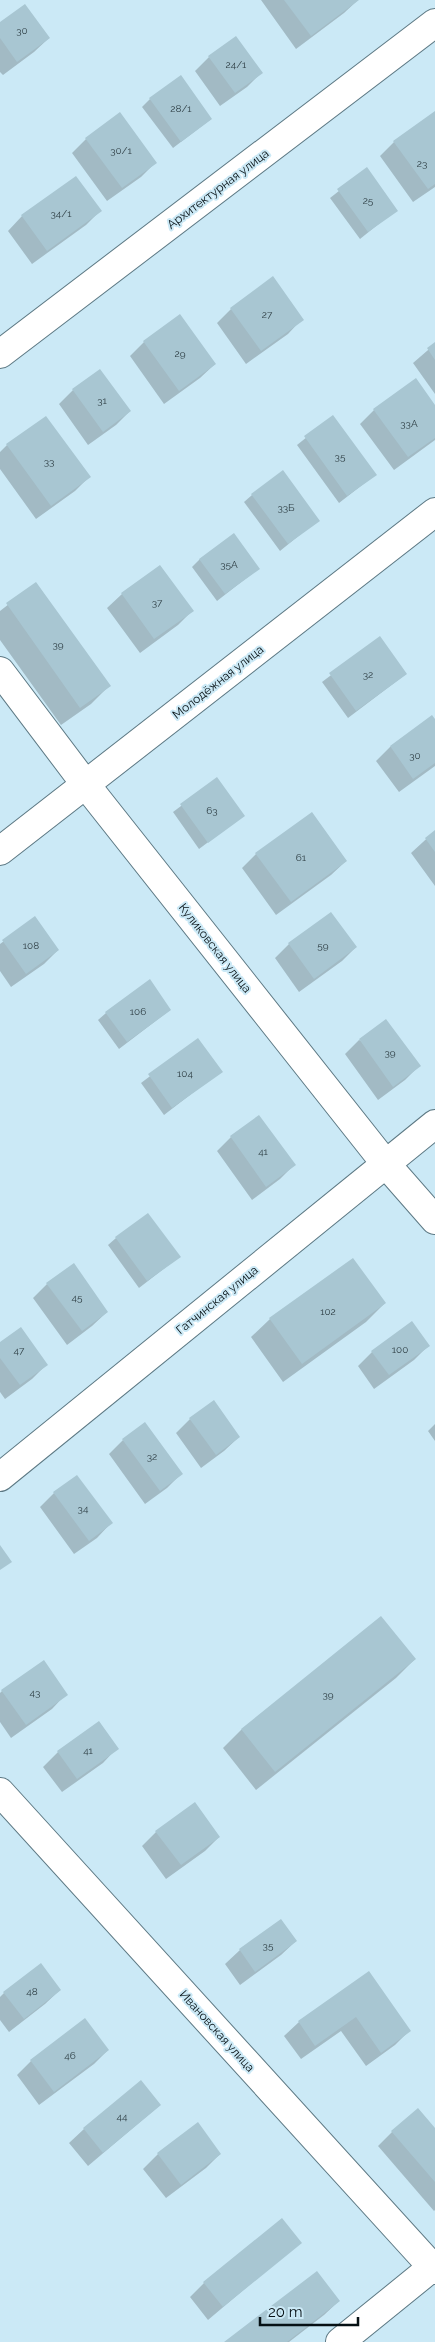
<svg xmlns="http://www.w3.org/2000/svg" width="435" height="2342" font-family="Raleway,sans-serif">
  <rect width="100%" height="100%" fill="#cbe9f6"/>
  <path fill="#0003" d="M261,0H358L344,13L296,49Z
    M0,24L49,38L34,52L3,75L0,72Z
    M209,57L262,72L247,87L220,106L195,71Z
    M150,99L211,119L173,148L142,107Z
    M435,112V187L413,202L380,156L394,142Z
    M86,139L156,162L141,177L107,201L72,153Z
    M367,169L396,210L360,239L330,198Z
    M100,211L86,225L32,264L8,231L22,216Z
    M231,309L302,319L288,334L246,364L217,323Z
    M180,316L215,364L200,378L164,404L130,356L144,342Z
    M435,344V394L413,363Z
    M73,390L130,411L116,425L88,445L59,404Z
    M435,407V440L394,470L360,424L374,410Z
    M332,417L375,475L339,503L297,445Z
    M7,445L89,477L75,491L36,519L0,469V452Z
    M252,495L318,520L280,551L244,502Z
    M200,559L258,569L217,601L192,567Z
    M160,566L192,611L178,625L140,653L107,608L122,594Z
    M36,583L109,686L91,704L61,725L0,640V611Z
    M380,638L406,674L348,718L322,682Z
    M432,717L435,722V766L399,792L376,761L390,747Z
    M217,779L243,816L199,849L173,812Z
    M435,831V886L411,853Z
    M256,854L346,861L331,875L276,915L242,868Z
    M35,918L58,950L44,964L11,987L0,971V944Z
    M289,944L356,947L342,961L299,992L275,958Z
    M170,1010L119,1049L98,1020L106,1013Z
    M198,1040L221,1071L164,1115L141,1083Z
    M359,1040L419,1066L405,1080L378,1100L345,1054Z
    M231,1137L294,1165L280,1179L252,1200L217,1151Z
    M116,1238L179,1257L139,1288L108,1245Z
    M47,1284L107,1312L92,1326L67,1345L33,1298Z
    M385,1303L366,1322L283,1382L251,1337L270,1319Z
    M0,1344L46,1365L32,1379L5,1399L0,1392Z
    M428,1346L414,1360L374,1389L358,1366L372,1352Z
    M190,1419L239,1437L224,1451L201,1468L176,1433Z
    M435,1424V1441L428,1431Z
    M123,1440L181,1474L167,1488L145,1504L109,1454Z
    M54,1493L111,1523L97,1538L74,1554L40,1507Z
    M381,1618L415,1659L396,1678L256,1790L223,1748L241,1730Z
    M2,1691L66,1694L52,1709L11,1738L0,1722V1693Z
    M99,1723L117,1748L103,1763L62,1792L43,1767L58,1752Z
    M156,1832L219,1837L205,1851L166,1879L142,1846Z
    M281,1920L296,1941L281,1955L240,1985L225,1964L240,1950Z
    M368,1973L409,2031L395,2045L366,2066L341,2031L301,2059L284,2036L299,2022Z
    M60,1990L45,2004L9,2032L0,2020V1997L4,1993Z
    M108,2050L94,2064L39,2105L17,2075L31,2061Z
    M160,2105L88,2166L69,2143L84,2129Z
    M197,2124L220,2154L206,2168L166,2198L143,2169L158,2154Z
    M435,2130V2210L434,2211L378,2146L392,2132Z
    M300,2242L208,2320L190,2297L204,2283Z
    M339,2301L324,2315L289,2342H226Z"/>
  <path fill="#a8c6d2" d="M284,0H359L311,36Z
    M25,4L50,38L17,62L0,38V22Z
    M236,36L263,73L235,93L208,56Z
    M181,75L212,119L181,142L149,98Z
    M435,111V184L428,189L393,141Z
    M120,112L157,163L122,188L85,138Z
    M367,167L398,211L368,232L337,189Z
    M76,176L102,211L47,251L21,215Z
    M273,276L304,320L261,351L230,308Z
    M180,314L216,364L179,391L143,341Z
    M435,342V360L427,348Z
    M100,369L131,411L103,432L72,389Z
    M416,378L435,405V438L408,457L373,409Z
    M333,415L377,475L347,496L304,436Z
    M46,416L91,477L51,506L6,444Z
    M283,470L320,521L288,544L251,494Z
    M234,533L260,569L225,594L199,559Z
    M160,565L194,611L154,639L121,593Z
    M36,582L111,686L80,708L6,603Z
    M380,636L407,674L356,711L329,673Z
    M432,715L435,719V763L413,779L390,746Z
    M217,777L245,816L208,843L180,804Z
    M312,812L347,861L291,902L255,853Z
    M435,830V852L425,838Z
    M331,912L357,947L314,979L288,943Z
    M35,916L59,950L26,974L2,940Z
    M150,979L171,1010L127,1042L105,1012Z
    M386,1019L421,1066L393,1087L359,1039Z
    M198,1038L223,1072L172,1108L148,1074Z
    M259,1115L296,1165L266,1187L230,1136Z
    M148,1213L181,1257L147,1281L115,1237Z
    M353,1258L386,1303L302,1364L269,1318Z
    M74,1263L108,1312L82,1331L46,1283Z
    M412,1321L430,1346L389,1375L371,1351Z
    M21,1327L48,1365L20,1385L0,1358V1342Z
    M214,1400L240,1437L216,1455L189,1418Z
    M145,1422L183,1474L160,1491L122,1439Z
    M77,1475L113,1523L89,1541L53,1492Z
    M0,1545L12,1562L0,1570Z
    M381,1616L416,1659L275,1772L241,1729Z
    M44,1660L68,1695L26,1725L1,1690Z
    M99,1721L119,1749L77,1779L57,1751Z
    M195,1802L220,1837L181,1865L155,1831Z
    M281,1919L297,1941L255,1972L239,1949Z
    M41,1963L61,1990L24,2019L3,1992Z
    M369,1971L411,2031L381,2053L356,2017L315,2046L298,2021Z
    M85,2018L109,2050L54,2092L30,2060Z
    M141,2080L161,2105L103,2153L83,2128Z
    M418,2108L435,2128V2182L391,2131Z
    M198,2122L221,2154L181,2185L157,2153Z
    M282,2218L302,2243L223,2307L203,2282Z
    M317,2271L340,2301L287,2342H224Z"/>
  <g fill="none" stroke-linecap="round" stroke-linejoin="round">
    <defs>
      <path id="minor" d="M0,354L435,23
        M0,671L86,785L385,1163L435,1220
        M0,851L435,512
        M340,2342L435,2265"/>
      <path id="tertiary" d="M0,1477L435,1124
        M0,1792L435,2270"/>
    </defs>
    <use href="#minor" stroke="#5d7984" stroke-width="30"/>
    <use href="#tertiary" stroke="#5d7984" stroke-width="30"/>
    <use href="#minor" stroke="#fff" stroke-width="28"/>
    <use href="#tertiary" stroke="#fff" stroke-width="28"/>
  </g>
  <g text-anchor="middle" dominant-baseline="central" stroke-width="4" stroke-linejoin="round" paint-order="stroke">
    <g font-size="10" fill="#2e3e44">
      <text x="22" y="30">30</text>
      <text x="236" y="64">24/1</text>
      <text x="181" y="108">28/1</text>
      <text x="121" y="150">30/1</text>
      <text x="422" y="163">23</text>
      <text x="368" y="200">25</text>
      <text x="61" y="213">34/1</text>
      <text x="267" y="314">27</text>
      <text x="180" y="353">29</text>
      <text x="102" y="400">31</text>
      <text x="409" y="423">33А</text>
      <text x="340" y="456">35</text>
      <text x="49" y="461">33</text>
      <text x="286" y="507">33Б</text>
      <text x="229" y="564">35А</text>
      <text x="157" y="602">37</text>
      <text x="58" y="644">39</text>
      <text x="368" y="674">32</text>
      <text x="415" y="755">30</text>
      <text x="212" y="810">63</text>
      <text x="301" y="857">61</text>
      <text x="31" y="945">108</text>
      <text x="323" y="945">59</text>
      <text x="138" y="1011">106</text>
      <text x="390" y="1052">39</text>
      <text x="185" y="1073">104</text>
      <text x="263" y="1151">41</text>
      <text x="77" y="1297">45</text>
      <text x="328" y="1311">102</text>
      <text x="400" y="1349">100</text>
      <text x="19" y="1350">47</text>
      <text x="152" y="1456">32</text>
      <text x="83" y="1508">34</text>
      <text x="35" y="1692">43</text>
      <text x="328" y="1694">39</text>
      <text x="88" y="1750">41</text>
      <text x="268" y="1945">35</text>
      <text x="32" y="1991">48</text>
      <text x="70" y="2055">46</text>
      <text x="122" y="2116">44</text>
    </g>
    <g font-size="12" fill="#061014" stroke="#cbe9f6">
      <text transform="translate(218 189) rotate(-37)">Архитектурная улица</text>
      <text transform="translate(218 682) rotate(-38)">Молодёжная улица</text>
      <text transform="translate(215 948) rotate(52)">Куликовская улица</text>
      <text transform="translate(217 1300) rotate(-39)">Гатчинская улица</text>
      <text transform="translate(217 2031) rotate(48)">Ивановская улица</text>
    </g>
  </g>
  <path d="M260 2317v8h98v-8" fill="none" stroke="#061014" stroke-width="2.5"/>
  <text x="268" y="2317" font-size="15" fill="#061014" stroke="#cbe9f6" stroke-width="4" paint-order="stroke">20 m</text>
</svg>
